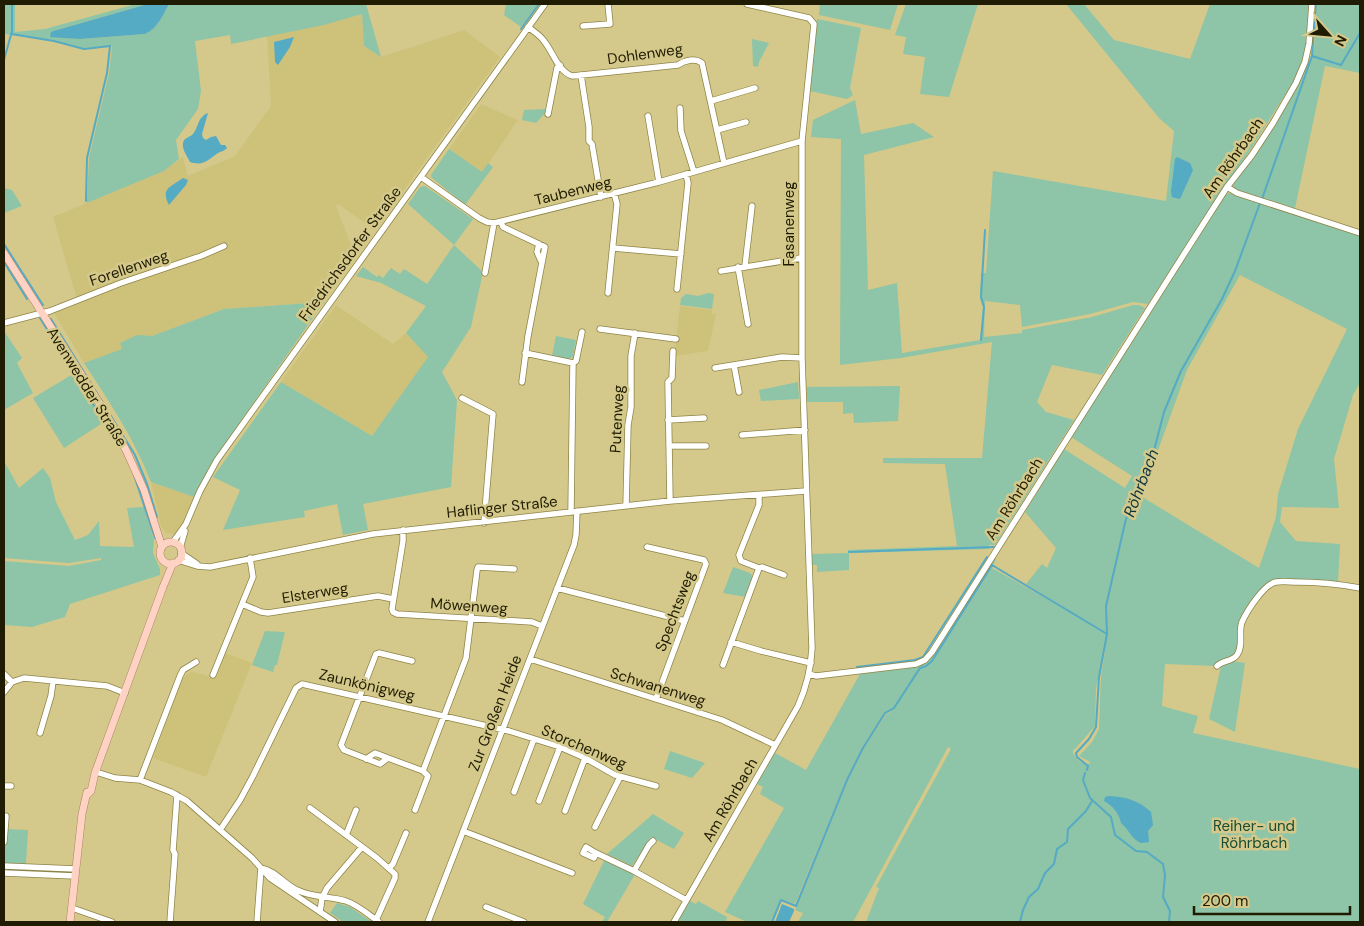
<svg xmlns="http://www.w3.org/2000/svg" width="1364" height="926" font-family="'DM Sans',sans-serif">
  <rect width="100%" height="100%" fill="#d4c98a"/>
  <path fill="#cec27b" d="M362,14L364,46L381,57L464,30L500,57L375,230L338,204L336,206L355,255L357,256L324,302L224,309L152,336L137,335L122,349L84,363L54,313L78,303L53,217L164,171L183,157L188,176L235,156L271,106L267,36L324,25Z
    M481,104L518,120L482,173L449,149Z
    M336,305L393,344L406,333L429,357L372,436L281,382Z
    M680,306L712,310V314H716L708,351L674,356Z
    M151,482L194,497L178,534L166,533L161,526Z
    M225,653L252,663L206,777L153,758L182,679L189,673L193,672L216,678Z"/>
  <path fill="#8ec4a7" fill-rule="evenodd" d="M4,4H15V32L45,29L136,4H148L57,30L50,36L80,39L145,34C157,28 163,15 169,4H366L381,57L364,46L362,14L324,25L231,44L230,35L195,41L201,91L198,109L176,140L179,159L164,171L87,203L89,158L109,73L112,47L110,46L84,48L54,40L4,34Z
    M506,4H538L521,27L504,15Z
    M820,4H898L890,30L819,15Z
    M906,4H978L949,97L920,94L925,57L903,54L906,37L895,35Z
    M1066,4H1084L1114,40L1190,59L1210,4H1309L1307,44L1303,61L1293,82L1249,152L1222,190L1148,304L1133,302L1090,314L1022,327L1020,305L985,301L984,337L1022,333V330L1092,317L1133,305H1139L1145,308L1102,375L1052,365L1037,402L1046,412L1074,420L995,545H989V549L849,553V570L817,572V565H812V554L848,553V550L957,546L945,464L883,463V458H982L992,342L901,358L840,365L841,139L811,137L813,120L855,100L861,134L913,123L934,137L864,155L868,290L897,283L902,353L980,340L983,307L980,298L981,273H986L993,171L1166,201L1174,131L1159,118Z
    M1317,4H1360V73L1325,66L1295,208L1235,190L1232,184L1255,156L1276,124L1299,82L1314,49Z
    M817,19L861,28L850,88L853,95L847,99L810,91Z
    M752,39L769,43L759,62L758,67L753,66Z
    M547,109L546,112L536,123L522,120L524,110Z
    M449,149L482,172L488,163L493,167L465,205L431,177V175Z
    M425,186L473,219L454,245L483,272L471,327L442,372L457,400L451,487L363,504L368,530L343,535L337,504L304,511L305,517L223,530L240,490L213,477L281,382L372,436L428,357L406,333L426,306L381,283L356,276L363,267L377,277L379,275L383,278L391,268L400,274L404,269L427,284L454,245L408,204L420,187Z
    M4,188L12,190L22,206L4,213Z
    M1229,193L1360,236V383L1353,395L1334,459L1339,508L1282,507L1280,522L1296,541L1340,544L1338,582L1293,579H1275L1260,590L1240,623V643L1236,654L1215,666L1165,664L1162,706L1198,716L1193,733L1360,769V922H866L879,888L876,887L951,749L948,747L853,922H798L803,913L795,910L848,780L864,748L886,714L890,712L889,710L885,713L863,748L846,780L795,904L781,899L771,922H747L725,912L784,808L760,794L763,787L757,784L775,753L806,770L860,674L912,667L927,662L934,654L994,558L996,559L992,568L1065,609V608L1026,584L1042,564L1047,568L1056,548L1025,512L1064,449L1125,488L1132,476L1071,437L1223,197ZM1240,275L1347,329L1298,429L1278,494L1276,517L1259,568L1139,495L1152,467L1187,370ZM1106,645L1101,676L1099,729L1092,742L1079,756L1090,762L1089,764L1080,762L1073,753V750L1075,749L1095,726L1096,688Z
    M708,293L714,294L712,309L680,305L681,298L686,294L698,296Z
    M324,302L215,458L194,497L151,482C134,438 110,403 84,363L122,349L120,343L137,335L152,336L224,309Z
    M4,331L22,358L17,363L33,393L4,410Z
    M556,336L576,340L573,357L569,359L552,356Z
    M73,374L104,422L64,448L33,398Z
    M798,382L799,399L761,401L759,390Z
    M900,386L898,421L854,423L853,413L843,414V402H807V387Z
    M4,461L19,488L43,468L50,478L56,502L75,540L88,535L99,521L100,546L134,547L127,508L144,507L154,540L153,553L160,569V575L70,604L65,617L32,627L4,625V561L69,566L101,560V558L69,563L4,558Z
    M733,567L750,573L753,577L746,597L723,593Z
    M265,631L285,632L277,665H275L273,672L252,665Z
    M1231,661L1245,663L1235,732L1209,719L1221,666Z
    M670,751L705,763L692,778L664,769Z
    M653,814L684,833L674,849L651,837L632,866L607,854Z
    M7,829L28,830L26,864H4V844Z
    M605,859L637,875L634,876L607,922H602L605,917L583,904Z
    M690,901L696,904L698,901L727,917L726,922H678Z
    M337,903L350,907L372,922H343L330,913Z"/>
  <path fill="#55aac4" d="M148,4H169C163,15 157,29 145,34L80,39L50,37L51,32L57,30Z
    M294,37L290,47L278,65L275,62L274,42Z
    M208,113L202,134L203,138L206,140L211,137L216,136L221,145H225L227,148C225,150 223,151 220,152C209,158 205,167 190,162C187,156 182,150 183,143C184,138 188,138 192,135C199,128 197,117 208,113Z
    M1177,157L1190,163L1193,170L1180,199L1172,197L1171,191L1175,159Z
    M183,178L188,180L186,185L169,205C160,188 171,187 183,178Z
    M1109,796C1126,797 1138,800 1151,812L1153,825L1148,831L1149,842L1141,843C1131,839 1129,829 1121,823C1119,813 1113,806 1104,801L1105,797Z
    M782,904L794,909V911L789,922H775Z"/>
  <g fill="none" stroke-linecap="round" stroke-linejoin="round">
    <path stroke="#55aac4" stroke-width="2" d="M521,29L539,4
      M11,34L54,41L84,49L110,46L107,73L87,158L86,201
      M1312,56L1341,65L1360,33
      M4,60L12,31V4
      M1262,199L1312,56L1316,4
      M4,244L43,305
      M4,262L27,299
      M40,318L71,368
      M51,319L135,455L147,484L157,517
      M981,340L984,307L981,297L985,230
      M74,374L121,448
      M134,475L155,538
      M849,552L994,547
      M857,667L915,660L923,657L987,557
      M1087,770L1088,766L1077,757L1076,753L1089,739L1096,727L1099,677L1107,634L1106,606L1125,523L1131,502L1137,487L1150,466L1164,412L1181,371L1222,299L1235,271L1260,203
      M1085,773L1083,780L1090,798L1111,817L1115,835L1136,851L1147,852L1163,864L1165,875L1163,897L1170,911L1169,922
      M772,922L781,900L796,906L847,780L863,748L885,713L894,708L920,668L926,666L932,661L992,565L1107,634
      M1020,922L1023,910L1029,897L1038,889L1045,873L1054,864L1057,849L1067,842L1068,829L1086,811L1092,801"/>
    <defs>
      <path id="minor" d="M583,26L610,24L608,4
        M528,27C533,31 540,35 544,41C553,52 558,71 572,76L678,65C685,60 695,58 702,63L724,163
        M581,75L589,127V141L592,144L601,197
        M711,101L755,88
        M680,108L681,131L694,172
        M548,114L557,68L560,65
        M648,116L659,182
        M717,130L746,122
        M421,177L479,218L487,222L494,223L659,182L802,141
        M1227,187L1237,193L1360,233
        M501,222L503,227L545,247L528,336L522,382
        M539,244L537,252L541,261
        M613,248L681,254
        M745,266L752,206
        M738,267L748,324
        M721,271L801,258
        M485,273L494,223
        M677,289L688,183L686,174
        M608,293L617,204L614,193
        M4,323L50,311L121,283L201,256L224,246
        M600,329L676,339
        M525,353L573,363
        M734,365L739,392
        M715,368L782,357L802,358
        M462,398L493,414L484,523
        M668,420L704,418
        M742,435L805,430
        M669,446H706
        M670,501L668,382L672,378L673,351
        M626,506L628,425L631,407V356L635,333
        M571,512L573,363L576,361L582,332
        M403,530V541L392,609L393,612L397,614L532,622L542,626
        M173,542L186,524L200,491L217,460L545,4
        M647,547L704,560L706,564L656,699
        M180,548L185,531
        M181,553L197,564
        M178,560L197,566L210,567L373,534L670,501L806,491
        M759,568L762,567L784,575
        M557,588L685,621
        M242,604L261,612L268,613L378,596L393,599
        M731,642L761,651L811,663
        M530,659L722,720L775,745
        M412,661L379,653L376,654L341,745L344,750L380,764L388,758L423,771L428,776L415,810
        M723,665L759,568L741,561L739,555L759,505V495
        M1217,666C1222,660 1232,662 1237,655C1244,645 1238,632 1242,622C1247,611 1264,584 1276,582C1282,581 1290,582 1296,582C1317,582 1339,584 1360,588
        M4,674L12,682
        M810,674L816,676L916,664L925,660L932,652L1186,251L1227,187L1252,155L1273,123L1296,83L1305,62L1309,44L1312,4
        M213,675L253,577L250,558
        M4,692L12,682L24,678L107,686L125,693
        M40,733L51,696L53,681
        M366,759L375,753L388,758
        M423,771L466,658L477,570L478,567L514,569
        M96,772L115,778L140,780L171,792L187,801L252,858L270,878L335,922
        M140,780L180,676L183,670L196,662
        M4,786H11
        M514,792L534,739
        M539,801L560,747
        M310,808L377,858L395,874V878L376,920
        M565,811L585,758
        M595,827L620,777
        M220,830L240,800L253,776L296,688L302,684L509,731L560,747L585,758L615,775L656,786
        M463,831L572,873
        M346,835L356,810
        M4,842L6,816
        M586,847L596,853L594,858L583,853Z
        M596,853L634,871L686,900
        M4,866L76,869
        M389,868L393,864L406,833
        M634,871L649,845L653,841
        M4,873L75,876
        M486,907L524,922
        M72,908L112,922
        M320,912L322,898L327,888L362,847
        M170,922L175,854L173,850L177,795
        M257,922L261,868C276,871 284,884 297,890C313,898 330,896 346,901C358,905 369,915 379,922
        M428,922L574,545L576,535L577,511
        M674,922L798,706C807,686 811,669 812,648L802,358V141L814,24L809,18L747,4"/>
      <path id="major" d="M4,253L103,409L126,450L144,490L162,547
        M160 553a11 11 0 1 1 22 0a11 11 0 1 1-22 0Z
        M87,795L91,791L95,773L163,587L173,563
        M70,922L82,814L87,792"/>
    </defs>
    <use href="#minor" stroke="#8e8447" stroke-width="7"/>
    <use href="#major" stroke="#b08067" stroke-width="8"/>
    <use href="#minor" stroke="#fff" stroke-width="5.5"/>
    <use href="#major" stroke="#fed3c4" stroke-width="7"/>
  </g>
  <g text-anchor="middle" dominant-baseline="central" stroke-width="5" stroke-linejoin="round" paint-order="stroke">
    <g font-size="15" fill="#201c03" stroke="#d4c98a">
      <text transform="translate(645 54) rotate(-8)">Dohlenweg</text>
      <text transform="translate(1233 158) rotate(-55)">Am Röhrbach</text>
      <text transform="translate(573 191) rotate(-14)">Taubenweg</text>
      <text transform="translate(789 224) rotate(-90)">Fasanenweg</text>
      <text transform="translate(350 254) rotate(-54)">Friedrichsdorfer Straße</text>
      <text transform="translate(129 268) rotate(-19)">Forellenweg</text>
      <text transform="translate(87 387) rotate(58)">Avenwedder Straße</text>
      <text transform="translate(617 419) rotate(-87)">Putenweg</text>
      <text transform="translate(1014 499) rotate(-58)">Am Röhrbach</text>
      <text transform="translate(502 507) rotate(-6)">Haflinger Straße</text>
      <text transform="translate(315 593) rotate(-9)">Elsterweg</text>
      <text transform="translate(469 606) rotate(4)">Möwenweg</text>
      <text transform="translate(675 611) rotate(-69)">Spechtsweg</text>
      <text transform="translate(367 685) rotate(13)">Zaunkönigweg</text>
      <text transform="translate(658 687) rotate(17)">Schwanenweg</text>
      <text transform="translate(495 713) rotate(-69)">Zur Großen Heide</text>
      <text transform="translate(584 747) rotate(23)">Storchenweg</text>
      <text transform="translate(730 800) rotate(-60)">Am Röhrbach</text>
    </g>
    <g font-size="15" fill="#164d34" stroke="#d4c98a">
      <text x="1254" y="826">Reiher- und<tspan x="1254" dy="17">Röhrbach</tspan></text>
    </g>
    <g font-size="16" font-style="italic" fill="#0c3540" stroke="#d4c98a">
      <text transform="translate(1141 483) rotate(-69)">Röhrbach</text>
    </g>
  </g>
  <rect width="1364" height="926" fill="none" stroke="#201c03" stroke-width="10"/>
  <g transform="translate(1329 35) rotate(117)" stroke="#d4c98a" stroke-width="4" paint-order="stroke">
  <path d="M0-4L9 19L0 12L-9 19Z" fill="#201c03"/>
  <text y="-8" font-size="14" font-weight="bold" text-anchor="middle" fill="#201c03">N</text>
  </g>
  <path d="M1194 906v8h156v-8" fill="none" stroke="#201c03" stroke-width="2.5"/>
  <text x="1202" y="906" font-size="15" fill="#201c03" stroke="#d4c98a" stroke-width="4" paint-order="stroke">200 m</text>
</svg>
